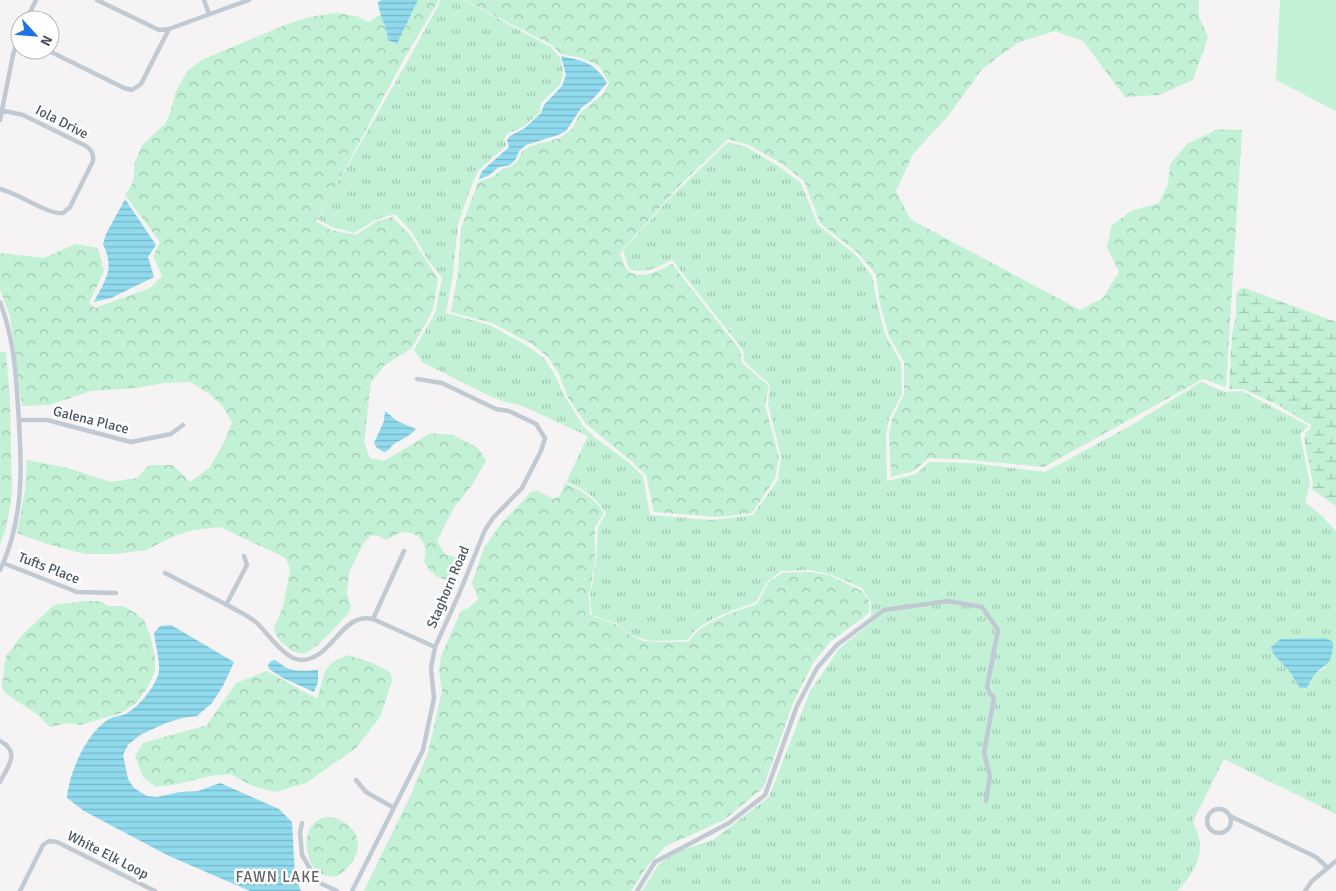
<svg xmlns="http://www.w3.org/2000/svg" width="1336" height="891" font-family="Signika,sans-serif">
  <defs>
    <pattern id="grass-tufts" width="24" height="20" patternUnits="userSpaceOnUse" patternTransform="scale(1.25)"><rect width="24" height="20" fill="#c3f1d5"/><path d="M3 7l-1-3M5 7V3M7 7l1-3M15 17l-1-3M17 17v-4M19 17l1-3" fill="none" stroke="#a0c6b0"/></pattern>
    <pattern id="forest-crowns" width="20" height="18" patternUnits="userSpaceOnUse" patternTransform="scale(1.25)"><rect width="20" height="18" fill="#c3f1d5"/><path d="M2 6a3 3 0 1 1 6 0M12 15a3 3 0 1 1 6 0" fill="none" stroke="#a0c6b0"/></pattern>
    <pattern id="wetland-marsh" width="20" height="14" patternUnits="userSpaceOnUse" patternTransform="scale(1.25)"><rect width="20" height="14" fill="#c3f1d5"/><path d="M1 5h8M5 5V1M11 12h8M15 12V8" fill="none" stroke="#a0c6b0"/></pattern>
    <pattern id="water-rules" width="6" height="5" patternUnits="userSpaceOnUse" patternTransform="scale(1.25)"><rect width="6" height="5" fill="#90daee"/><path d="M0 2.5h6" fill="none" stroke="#78b4c4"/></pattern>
  </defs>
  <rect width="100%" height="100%" fill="#f5f3f3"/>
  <path fill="url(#grass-tufts)" fill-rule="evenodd" d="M441,0H463L551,47L560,58L562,67L563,75L560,85L541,103L540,112L523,127L507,134L504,139L507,145L478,171L471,187L458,224L453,274L446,313L490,325L529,347L545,359L554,374L564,395L583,426L594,437L628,462L643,476L650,515L712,520L753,515L778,480L781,457L768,404L770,385L744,361L743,350L672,260C657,267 646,275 629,269L623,251L670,198L728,142L746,147L780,167L801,183L818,225L856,255L872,276L878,307L885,334L901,363L902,394L889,419L886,435L887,481L916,474L929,462L972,463L1045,472L1130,426L1201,382L1225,392L1242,391L1309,426L1300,434L1310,483L1305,502L1322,516L1336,531V814L1224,759L1193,821C1195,828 1200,837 1200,844C1201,861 1189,880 1177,891H642L659,864L679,851L713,840L769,797L810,691L839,649L871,623V602L862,588L830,574L809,570L781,571L767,582L756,602C736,610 698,620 688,640L654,641L643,639L629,634L618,624L592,615L590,597L596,560L598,527L606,514C598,499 582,487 566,482L588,436L520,405L505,402L488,395L422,362L414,350L435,313L442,278L428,260L412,232L395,214L377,219L354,233L332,227L317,219L415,48ZM1325,638V668L1315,674L1307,688H1300L1290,672L1274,655L1308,639Z"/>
  <path fill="url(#forest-crowns)" d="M418,0H439L405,57L332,193L315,221L331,230L356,235L377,221L392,217L410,235L438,279L433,310L412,348L385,365L371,382L364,443L370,458L384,461L431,433L453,435L478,448L486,461L472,485L453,509L437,541L445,554L465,560L460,575L455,582C442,581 429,574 424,561C429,547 422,533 405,532C399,532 391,538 386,540L379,536L371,535L363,544L349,573L347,593L351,607L348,614L318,645L304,654L292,651L280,641L274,631L275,625L283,607L290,570L286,558L220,527L193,530L174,536L146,550L115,554H85L47,544L17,533L25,490L27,460L68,468L110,482L137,478L149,465H173L190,482L209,468L224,443L232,422L223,407L211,395L190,382L164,383L136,388L91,391L49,405L22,406L10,317L0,289V253L44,258L76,244L98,248L104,271L89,303L95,308L150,288L162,276L153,256L160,242L125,195L133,182L135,162L142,145L166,123L171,110L176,91L188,70L204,59L285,25L310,17L336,13L357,16L368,22L381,14L388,29V40L397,44Z
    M464,0H1199V17L1208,37L1193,80L1159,95L1125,97L1083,41L1055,31L1019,42L982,69L948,116L913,154L896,191L910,219L1080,310L1103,298L1119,272L1107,247L1112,225L1131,211L1159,203L1168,184L1170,164L1187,144L1218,129L1242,130L1226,387L1203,379L1044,467L971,460L929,458L914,471L891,477L889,434L892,419L904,394V362L889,336L880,304L876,275L859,254L820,223L804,181L782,164L749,145L728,139L681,184L620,253C622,257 623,264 626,268C637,283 660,270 672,264L740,350L742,363L769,386L765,405L779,457L775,479L752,513L718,517L654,512L646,475L630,460L586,424L567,396L559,374L548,357L532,344L492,323L451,312L458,273L461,228L478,182L493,177L502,169L512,166L518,160L522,151L531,146L560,138L572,129L581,112L603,94L609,83L600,67L593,63L582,58L561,54L552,45Z
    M0,352H6L10,400L12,495L6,528L0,545Z
    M565,483C580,489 596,500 604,513L595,527V560L589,597L590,615L618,625L628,634L643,641L657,642H689C701,621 735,612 757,604L768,583L782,573L810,572L829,575L862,591L869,601V613L830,642L813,663L793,703L763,788L724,820L666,846L648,865L631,891H364L413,790L428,753L442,691L439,671L441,656L461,611L470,607L478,599L472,583L484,548L500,525L531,492L537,491L554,499L560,495Z
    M86,601H101L108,606H123L134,612L144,620L151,638L155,658V672L147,688L136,703L121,713L80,725L69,723L50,727L38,715L5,693L2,687L6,656L23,634L54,605Z
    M348,655L373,663L391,673L392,681L380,717L356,748L306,783L275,792L253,786L230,774L210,776L178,784L156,787L143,777L135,756L143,743L207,725L236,683L267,671L317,699C326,674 319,666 348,655Z
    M332,817C368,828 364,859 336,877C329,876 322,876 317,871C306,861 302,834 314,823C319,818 325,817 332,817Z"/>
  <path fill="url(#wetland-marsh)" d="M1242,287L1336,322V506L1311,489L1313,483L1304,439L1306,435L1304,434L1311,428V425L1278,405L1243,389H1229L1232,335L1236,315V294Z"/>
  <path fill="#c3f1d5" d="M1280,0H1336V111L1276,80Z"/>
  <path fill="url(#water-rules)" d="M382,0H418L397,44L388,40C387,25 379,16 378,2Z
    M561,56C584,61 594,62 607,83L591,101L582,107L566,131L558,135L526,145L519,151L516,159L510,165L499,167L488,176L479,179L482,171L509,147L507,140L510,136L525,128L541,113L544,105L562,86L566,75Z
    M125,199L156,245L148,257L154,277L111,298L94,302C106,278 115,270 103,244L106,234Z
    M385,411L397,421L416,429C409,437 401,439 394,444C389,448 389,451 384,452L377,448L374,443L384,421Z
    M171,625L234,662L223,686L212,703L197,716L182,718L166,723L140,735L128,745L123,755L128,779L134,788L147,796L157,797L180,792L198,791L220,783L279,809L292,822L295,876L301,891H250L169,856L84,811L67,798C69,773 86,733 109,719C113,716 119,717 123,715C137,710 157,685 159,671C160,661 155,643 154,633L160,626Z
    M1326,638L1333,642C1332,663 1330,661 1316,673C1312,677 1310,683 1307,688H1300L1290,672L1274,655L1271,647L1281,639Z
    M275,660C279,662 281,665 285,667C296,673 307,670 318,670V682L314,692L283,678L269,669L268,665L271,661Z"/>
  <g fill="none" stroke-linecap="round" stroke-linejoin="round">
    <path stroke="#c1cad2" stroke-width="4.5" d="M97,0L159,30L169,29L249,0
      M204,0L209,14
      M26,20L36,0
      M47,50L124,88L132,90L141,84L169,29
      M0,110L23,115L86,146C92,150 94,154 93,161L70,207L63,213C48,215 18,193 0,189
      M0,120L13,55L20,33
      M0,302C13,336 16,371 18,407C22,463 25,518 0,570
      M19,420H47L131,442L171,434L183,425
      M3,563L77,592L116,593
      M165,573C186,584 208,595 229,606C239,612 250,616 258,624C268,634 286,660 301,660C333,660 340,612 373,619L435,647
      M226,605L247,565L244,556
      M373,619L404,551
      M0,741C21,752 8,766 0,782
      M356,780L366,792L394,808
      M1207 821a12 12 0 1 1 24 0a12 12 0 1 1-24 0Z
      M1230,816L1316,857L1328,868
      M302,823L300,832L302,855L318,882L337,891
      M20,891L43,845L49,841L57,842L155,891
      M352,891L423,750L434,698L431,668L435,647L459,594L485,530L493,518L522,488L541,451L545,438L536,424L509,411L496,409L442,383L417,379
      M637,891L655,862L729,823L765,795L797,706L817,668L837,645L884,610L948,601L982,607L998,630L987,687L990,694L994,697L984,753L990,776L986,801
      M1305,891L1312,881L1336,861"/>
  </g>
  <g text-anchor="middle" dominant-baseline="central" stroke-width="5" stroke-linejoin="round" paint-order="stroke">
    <g font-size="14" fill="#4a5661" stroke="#fff">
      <text transform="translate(62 122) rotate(27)">Iola Drive</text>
      <text transform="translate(91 420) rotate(14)">Galena Place</text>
      <text transform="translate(49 568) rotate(21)">Tufts Place</text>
      <text transform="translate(448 587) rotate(-67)">Staghorn Road</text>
      <text transform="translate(108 855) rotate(27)">White Elk Loop</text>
    </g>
    <g font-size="15" letter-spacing="1" fill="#5f6368" stroke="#fff">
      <text x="278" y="877">FAWN LAKE</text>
    </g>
  </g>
  <g transform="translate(35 35) rotate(116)"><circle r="24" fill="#ffffff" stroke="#b7bbc0"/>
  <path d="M0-4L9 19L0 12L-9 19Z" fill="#1a73e8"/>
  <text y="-8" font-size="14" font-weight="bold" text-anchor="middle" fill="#4a5661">N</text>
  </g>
</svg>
